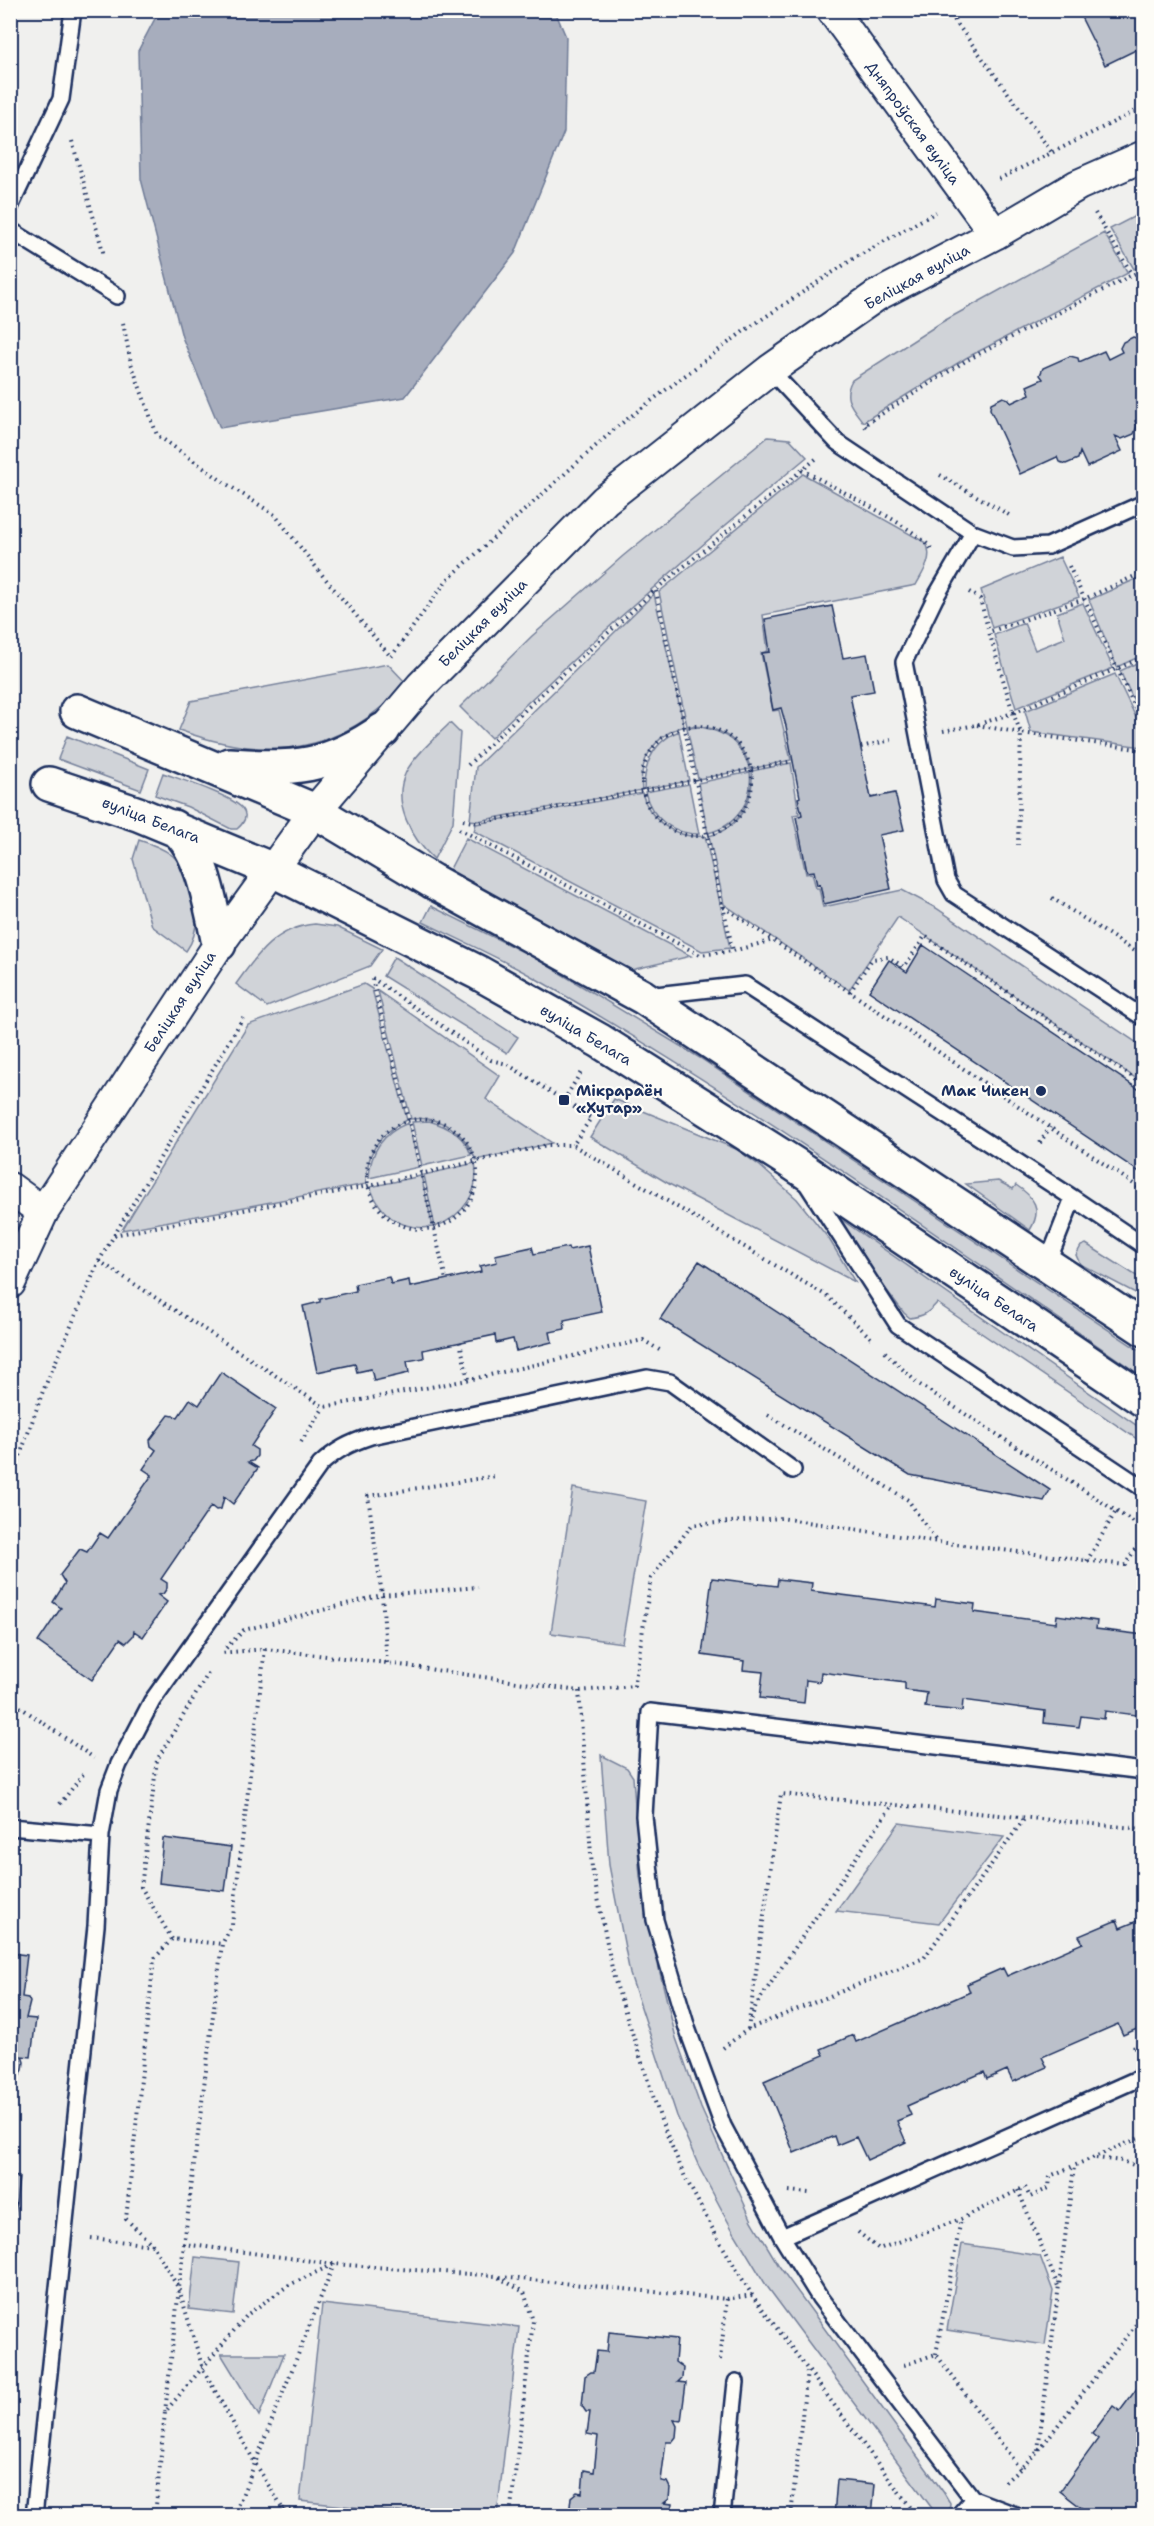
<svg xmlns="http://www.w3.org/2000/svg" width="1154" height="2526" font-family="'Shantell Sans',sans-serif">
  <rect width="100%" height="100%" fill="#f0f0ee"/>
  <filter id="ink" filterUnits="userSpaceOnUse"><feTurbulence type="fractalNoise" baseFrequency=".0167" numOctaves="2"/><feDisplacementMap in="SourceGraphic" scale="12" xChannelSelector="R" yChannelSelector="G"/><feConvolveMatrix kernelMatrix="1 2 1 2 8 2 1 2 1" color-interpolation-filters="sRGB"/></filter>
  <g filter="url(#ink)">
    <path fill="#d0d3d8" stroke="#76819b" stroke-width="1.5" d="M1143,212V264L1134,269L1110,229Z
      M1104,233L1128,273L966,358L863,422C851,406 842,398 852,380L942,322Z
      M768,437L790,439L807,457C698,547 592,639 491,738L460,707L532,636L623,556Z
      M803,474L926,543C934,558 923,572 916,585L763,615L768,651L761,653L773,711L779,710L791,760L751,769C741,738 718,725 687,726L659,592Z
      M1060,557L1079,597L992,628L981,590Z
      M1143,576V655L1117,667L1089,600Z
      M654,594L684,726C655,735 638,760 642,790L478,821L470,820L476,767Z
      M1083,603L1113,668L1016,708L994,635L1024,623L1035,650L1065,638L1057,613Z
      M1143,660V720L1120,671Z
      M388,664L406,683C341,756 267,762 179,730L191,701Z
      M1115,674L1143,732V747L1031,732L1025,711Z
      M450,723L460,733L453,822L434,859C412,839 391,803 406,772C414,756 437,736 450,723Z
      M701,727C727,732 741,744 750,769L698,779L687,728Z
      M679,731L689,781L644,789C644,763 653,742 679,731Z
      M67,736L149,769L141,790L58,759Z
      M791,763L799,814L793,815L806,874L812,873L816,888H819L823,907L902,890L936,908L1143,1047V1083L898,917L849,990L724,904L709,836C739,828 754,801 752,771Z
      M750,772C753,801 737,826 708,833L698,783Z
      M163,773C182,780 230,795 242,808C249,816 243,824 237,829H231L188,807L155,795Z
      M689,784L699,834C673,834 651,818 645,792Z
      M642,793C650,821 675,839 705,836L730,948L702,951L474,831L476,824Z
      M466,838L691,956L631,970L449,871Z
      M139,840C151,844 163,848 173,856C196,878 205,926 186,951L152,926L133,859Z
      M431,906L537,959L700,1058L1143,1353V1377C943,1239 744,1098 533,977C497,957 460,940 423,922Z
      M315,924L337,927L382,949L370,966L267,1007L236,984C257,954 277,927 315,924Z
      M394,957L518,1037L507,1053L383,976Z
      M364,984L372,989L407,1120C379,1133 366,1153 366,1184L122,1230L248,1025Z
      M378,991L500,1076L486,1099L552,1143L476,1160C465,1132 441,1115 411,1119Z
      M614,1099L736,1149L760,1166L797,1199L829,1239L855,1282L671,1185L590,1137Z
      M429,1121C447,1126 465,1136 471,1155L422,1166L412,1122Z
      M408,1123L419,1167L369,1178C370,1151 383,1133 408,1123Z
      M475,1163C480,1193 463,1216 435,1227L424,1175Z
      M421,1176L433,1227C402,1231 381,1216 370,1187Z
      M998,1181L1013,1189L1016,1185C1034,1197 1043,1209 1030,1230L966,1184Z
      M839,1218L1143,1430V1443L937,1303C928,1313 924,1316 910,1318L904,1313L869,1267Z
      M1086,1244L1143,1280V1297L1080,1264L1076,1255L1081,1246Z
      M573,1488L646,1501L622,1643L551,1633Z
      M601,1755L627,1768L633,1777L640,1877L653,1944L676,2038L701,2108L752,2221L779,2266L944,2493L950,2503L949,2515H937L766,2285L732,2229L700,2169L677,2116L630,1974L609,1865Z
      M899,1823L1004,1837L939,1923L836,1911Z
      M962,2244L1040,2256L1053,2291L1045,2345L947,2330Z
      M195,2257L239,2262L233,2314L189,2309Z
      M322,2304L519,2327L497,2515H424L300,2501Z
      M221,2354H284L259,2416Z"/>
    <path fill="#a7adbd" stroke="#6f7b97" stroke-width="1.5" d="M159,11H555L566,37L564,132L515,253L405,397L220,428L182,337L141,179L138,51Z"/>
    <path fill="#bbc0ca" stroke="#1b2f5e" stroke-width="1.5" d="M1144,10V46L1105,65L1078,11Z
      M1133,337L1140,339L1141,344L1144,343V417L1135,421L1137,426L1134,434L1122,439L1115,436L1122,451L1087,467L1080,452L1078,459L1066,464L1059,462L1057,457L1020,474L990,409L991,403L1003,397L1009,399L1011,403L1030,394L1027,386L1043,379L1040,375L1043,368L1070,356L1078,358L1079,362L1104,351L1108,359L1122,352L1120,348L1123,342Z
      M832,606L843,658L867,654L874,691L850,695L871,798L895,793L904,830L879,835L891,889L824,904L820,884L817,885L814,871L807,872L796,817L802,815L798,798L800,797L786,726L781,708L773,710L762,653L770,652L765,619Z
      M923,945L1144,1093V1175L869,991L889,960L907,972Z
      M588,1246L602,1312L564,1320L565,1329L550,1332L552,1342L516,1351L513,1339L496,1343L495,1335L423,1350L424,1358L407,1361L409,1373L374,1381L371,1369L357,1372L355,1364L317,1372L303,1306L320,1302V1299L356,1291L355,1284L389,1277L391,1284L409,1280L410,1287L481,1272L480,1266L497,1262L495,1255L532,1247L534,1254L568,1247L569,1250Z
      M699,1261L1050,1490L1044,1501L910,1475L660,1319Z
      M221,1372L276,1409L251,1446L257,1450V1456L253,1461L248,1462L258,1468L233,1504L224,1497L221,1509L216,1510L211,1506L161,1579L167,1583V1588L163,1594L158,1595L167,1602L143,1637L134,1631L133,1636L126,1643L120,1639L92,1680L38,1642L61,1608L53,1602L65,1583L60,1575L80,1549L87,1552L100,1533L108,1538L152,1475L143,1469L156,1450L151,1446L150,1440L169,1415L178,1417L190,1399L199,1405Z
      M712,1578L777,1586L778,1579L812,1583L811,1591L935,1607L936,1599L975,1604L974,1612L1056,1623L1057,1615L1097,1621L1096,1629L1144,1635V1716L1105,1711L1104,1719L1081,1716L1079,1727L1044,1723L1045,1711L963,1700L962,1711L925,1707L927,1693L905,1690V1683L821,1672L820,1682L806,1680L804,1703L760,1698L763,1672L743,1670L744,1661L702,1655Z
      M163,1838L231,1847L225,1891L159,1883Z
      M1144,1918V2026L1123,2035L1118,2024L1042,2057L1047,2067L1013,2082L1007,2070L987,2079L984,2072L907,2106L911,2115L897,2121L906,2142L867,2160L856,2137L837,2145L834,2136L794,2153L764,2081L824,2055L821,2049L853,2035L856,2042L970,1992L967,1984L1003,1968L1007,1976L1083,1943L1079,1936L1117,1920L1120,1928Z
      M10,1953L27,1955L22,1997L28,1998L30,2002L26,2018L36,2019L31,2057L22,2056L24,2062L23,2070L19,2076L14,2075L10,2111Z
      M10,2176L19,2177L15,2215L10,2214Z
      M609,2332L677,2339L675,2362L683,2368L682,2378L678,2382L686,2383L681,2421L674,2420L677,2426L676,2437L672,2442H666L661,2481L667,2482L670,2488L669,2499L664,2503L672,2504L671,2516H569L571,2497L577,2492L582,2493L584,2470L594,2472L598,2436L587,2434L590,2412H586L582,2406L585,2376L591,2372H594L597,2351L607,2352Z
      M1144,2379V2509L1138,2516H1092L1060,2491L1098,2439L1092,2434L1113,2406L1120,2411Z
      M837,2480L875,2484L872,2516H834Z"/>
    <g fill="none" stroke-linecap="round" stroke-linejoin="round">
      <defs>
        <path id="service" d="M10,207L61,99L73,10
          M10,230L117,296
          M770,370L837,442L973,533L1013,548L1048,546L1144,503
          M973,533L935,598L904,662L946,880L954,894L1144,1018
          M647,996L745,985L1073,1198L1047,1264
          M807,1184L898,1325L1144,1489
          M1073,1198L1144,1246
          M10,1827L101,1835L109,1790L119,1764L152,1701L320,1465C336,1450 350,1443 371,1436L647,1378L670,1382L793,1470
          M782,2237L1144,2076
          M973,2499L1018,2516
          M34,2516L96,1926L101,1835
          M722,2516L736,2382
          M958,2516L973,2499L820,2298L782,2237L723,2126L687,2028L655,1920L644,1816L650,1712L1144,1771"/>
        <path id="minor" d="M832,10L995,234
          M10,1188L43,1212
          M10,1283L43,1212L219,944L315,811L421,686L605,500L770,370L876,296L995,234L1078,185L1144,156"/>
        <path id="tertiary" d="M77,711L315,811L432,881L643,997L1144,1329
          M229,765C293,770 329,768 383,730
          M49,784L138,814L273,870L479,973L600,1041L794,1164L1144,1400
          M173,827C202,846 212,912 219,944"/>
      </defs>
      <use href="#service" stroke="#1b2f5e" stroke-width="20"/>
      <use href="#minor" stroke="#1b2f5e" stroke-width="34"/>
      <use href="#tertiary" stroke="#1b2f5e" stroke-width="38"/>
      <path stroke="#1b2f5e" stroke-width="4" stroke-dasharray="1.5 4.5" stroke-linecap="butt" d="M947,10L1053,154
        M72,141L104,255
        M999,179L1144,107
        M1095,213L1132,274
        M123,323L131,363L157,435L225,483L275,515L323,576L391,657L447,580L618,426L744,331L853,259L936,212
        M866,427L864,425L967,360L1144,269
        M802,470C826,483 921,530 931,549
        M940,475L1009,515
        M1069,566L1144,726
        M1144,572L1084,599L989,632L1013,713L1144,657
        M656,591L722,906L773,940
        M969,592L980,599L989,632
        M977,725L1021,733L1018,845
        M642 781a55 55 0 1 1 110 0a55 55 0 1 1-110 0Z
        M943,731L976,725L1013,713L1021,733L1144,750
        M861,747L891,740
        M468,765L551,685L655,590L817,458
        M463,820L478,823L793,761
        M459,829L700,955L733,951L773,940L1144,1191
        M1052,898L1144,957
        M723,906L733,951
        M372,978L491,1060L507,1064L591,1118L573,1145L827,1296L873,1340
        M372,979L409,1121L446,1280
        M850,992L872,959L888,957L904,967L925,936L1144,1085
        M564,1100L581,1072
        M367 1174a55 55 0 1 1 110 0a55 55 0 1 1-110 0Z
        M1040,1143L1050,1127
        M114,1235L368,1186L547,1145H573
        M99,1261L324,1407L468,1380L643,1340L661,1351
        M460,1342L468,1379
        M885,1352L917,1383L1144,1529
        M768,1415L908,1500L937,1542
        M301,1442L324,1407
        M10,1484L43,1391L99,1261L243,1018
        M1087,1561L1116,1511
        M226,1648L244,1630L382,1595L478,1587
        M265,1649L387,1663L579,1691L634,1686L651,1578L692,1525L781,1518L938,1542L1125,1565L1144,1535
        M387,1663L382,1595L368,1496L495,1476
        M579,1691L592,1868L614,1978L662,2123L685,2177L717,2237L752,2295L917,2516
        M10,1700L94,1758
        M60,1804L85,1772
        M172,1939L141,1887L157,1760L209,1672
        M751,2019L756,2005L892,1805
        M748,2029L781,1794L1144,1829
        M723,2048L748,2029L924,1958L1024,1819
        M1133,2048L1144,2044
        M1096,2158L1123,2161L1144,2169
        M1018,2190L1058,2286
        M789,2191L809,2193
        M858,2232L879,2249L961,2219L1025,2187L1030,2197L1049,2188L1050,2176L1144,2136
        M91,2238L153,2245L179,2289L203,2369L254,2461L287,2516
        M184,2244L222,1944L232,1925L265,1649L221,1653
        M153,2245L126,2219L154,1959L172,1939L222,1944
        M500,2277L727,2299L752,2295
        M936,2354L961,2219
        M720,2360L727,2299
        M904,2365L936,2354L1020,2469L1038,2451L1144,2314
        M165,2412L184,2244L334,2264L496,2276L524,2292L533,2321L510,2516
        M1038,2450L1074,2167
        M1005,2482L1020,2469
        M283,2509L339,2516
        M155,2516L165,2412L248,2314L289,2285L334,2264
        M234,2516L334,2264
        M791,2516L807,2371"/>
      <use href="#service" stroke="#fdfcf7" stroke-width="15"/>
      <use href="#minor" stroke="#fdfcf7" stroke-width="30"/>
      <use href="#tertiary" stroke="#fdfcf7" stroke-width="33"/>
    </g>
  </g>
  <g fill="#1b2f5e" stroke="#fdfcf7" stroke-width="2">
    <circle cx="1041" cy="1091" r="6"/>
    <rect x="558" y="1094" width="12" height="12" rx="3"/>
  </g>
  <g text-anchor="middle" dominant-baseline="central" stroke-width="4.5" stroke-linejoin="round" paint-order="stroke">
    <g font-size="15" fill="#1b2f5e" stroke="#fdfcf7">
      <text transform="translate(913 123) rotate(54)">Дняпроўская вуліца</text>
      <text transform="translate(917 277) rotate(-29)">Беліцкая вуліца</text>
      <text transform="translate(483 623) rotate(-45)">Беліцкая вуліца</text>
      <text transform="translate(151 820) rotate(21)">вуліца Белага</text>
      <text transform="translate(180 1002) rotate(-57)">Беліцкая вуліца</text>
      <text transform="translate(586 1035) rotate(31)">вуліца Белага</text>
      <text transform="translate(994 1299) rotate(34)">вуліца Белага</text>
    </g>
    <g font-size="15" font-weight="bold" fill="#1b2f5e" stroke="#fdfcf7" text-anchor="start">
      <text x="576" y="1091">Мікрараён<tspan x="576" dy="17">«Хутар»</tspan></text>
      <text x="1029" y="1091" text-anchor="end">Мак Чикен</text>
    </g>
  </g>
  <rect width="1154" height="2526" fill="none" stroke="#fdfcf7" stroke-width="36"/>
  <rect x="18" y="18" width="1118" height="2490" fill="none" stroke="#1b2f5e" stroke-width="2" filter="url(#ink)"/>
</svg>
